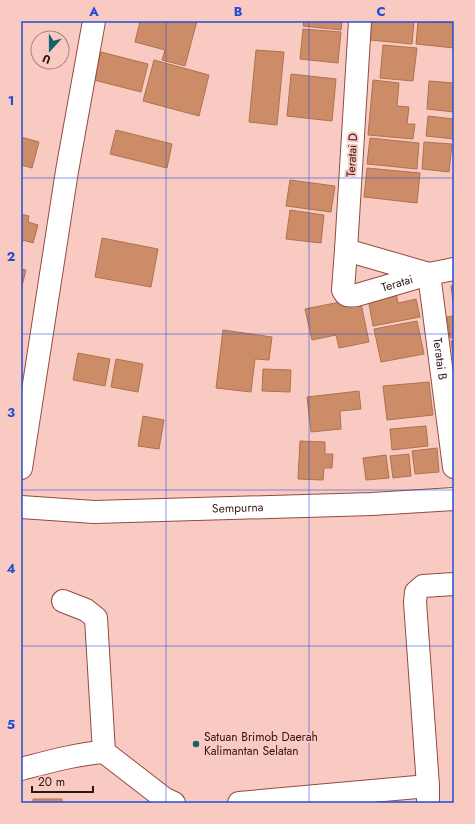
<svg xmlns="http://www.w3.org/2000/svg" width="475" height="824" font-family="Jost,sans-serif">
  <rect width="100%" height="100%" fill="#f9cac1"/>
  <path fill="#cc8c68" stroke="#af724f" d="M140,21H197L185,66L162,60L165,50L135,42Z
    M304,21H342L341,30L303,26Z
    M372,21H414L412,44L370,40Z
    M418,21L454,23V48L416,44Z
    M303,29L341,32L338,63L300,59Z
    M383,45L417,48L413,81L380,78Z
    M256,50L284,52L277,125L249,122Z
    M101,52L148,64L141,92L94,80Z
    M154,60L209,75L199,116L143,101Z
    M291,74L336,79L332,121L287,116Z
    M373,80L399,83L397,106L409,107L407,124H415L413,139L368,135Z
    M429,81L454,83V112L427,109Z
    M428,116L454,119V139L426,136Z
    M116,130L172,144L167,168L110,154Z
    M21,137L39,142L32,168L21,165Z
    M370,138L419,143L417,169L367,164Z
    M424,142L452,144L449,172L422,169Z
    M367,168L420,173L417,203L364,197Z
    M290,180L335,186L331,212L286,206Z
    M290,210L324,215L321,243L286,239Z
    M21,214L29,216L28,222L38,225L33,243L23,240L21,248Z
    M102,238L158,249L151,287L95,277Z
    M21,269L26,270L21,290Z
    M454,285V308L451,286Z
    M395,288L398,303L416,299L420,317L373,326L367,293Z
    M360,298L369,342L339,348L336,335L312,340L305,309Z
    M454,316V337L450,338L447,317Z
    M417,321L424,354L381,362L374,329Z
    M223,330L272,337L269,360L255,359L251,392L216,388Z
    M451,341H454V362Z
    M78,353L110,359L105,386L73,380Z
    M116,359L143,364L138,392L111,387Z
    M263,369L291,370L290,392L262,391Z
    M429,382L433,415L387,420L383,386Z
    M359,391L361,409L340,411L341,429L311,432L307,397Z
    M143,416L164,420L159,449L138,446Z
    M426,426L428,446L392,450L390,429Z
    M300,441L325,442V454H333L332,468H324L323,480L298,479Z
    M437,448L439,472L415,474L412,451Z
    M409,454L411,476L393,478L390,456Z
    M386,455L389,478L366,480L363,458Z
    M33,799H62V803H33Z"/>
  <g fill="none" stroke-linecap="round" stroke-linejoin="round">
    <defs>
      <g id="minor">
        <path id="s1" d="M360,21L346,250L343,290C346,297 349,296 357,295L429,274L454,269"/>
        <path id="s2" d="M346,250L429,274L454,467"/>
        <path d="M21,468L67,171L94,21"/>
        <path id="s3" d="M21,507L94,512L372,504L454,499"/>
        <path d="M63,601L86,610L96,618L104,752"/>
        <path d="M21,769C48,762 76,754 104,752L165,799L174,803"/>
        <path d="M239,803L428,786"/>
        <path d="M428,803V786L415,602L416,592L423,586L454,584"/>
      </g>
    </defs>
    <use href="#minor" stroke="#904d42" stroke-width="24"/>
    <use href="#minor" stroke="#fff" stroke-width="22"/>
  </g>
  <path fill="none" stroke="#1d4ed8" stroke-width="1" stroke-opacity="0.55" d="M166,21V803M309,21V803M21,178H454M21,334H454M21,490H454M21,646H454"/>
  <circle fill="#14616c" stroke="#f9cac1" stroke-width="1.5" cx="196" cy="744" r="4"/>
  <g text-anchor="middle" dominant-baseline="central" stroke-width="4" stroke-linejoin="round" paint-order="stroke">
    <g font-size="12" fill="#2e130f" stroke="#f9cac1">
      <text transform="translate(352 155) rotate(-87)">Teratai D</text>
      <text stroke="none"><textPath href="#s1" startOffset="328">Teratai</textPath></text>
      <text stroke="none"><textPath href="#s2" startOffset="172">Teratai B</textPath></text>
      <text stroke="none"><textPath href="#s3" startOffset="217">Sempurna</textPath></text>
    </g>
    <g font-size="12" fill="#2e130f" stroke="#f9cac1" text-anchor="start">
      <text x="204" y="737">Satuan Brimob Daerah<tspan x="204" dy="14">Kalimantan Selatan</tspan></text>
    </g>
  </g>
  <rect width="475" height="824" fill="none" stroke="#f9cac1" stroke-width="44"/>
  <g transform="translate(50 50) rotate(201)"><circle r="19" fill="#f9cac1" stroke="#a8817a"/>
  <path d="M0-3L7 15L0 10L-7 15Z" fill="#14616c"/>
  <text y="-6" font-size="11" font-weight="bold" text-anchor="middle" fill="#2e130f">U</text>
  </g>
  <path d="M32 786v6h61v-6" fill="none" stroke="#2e130f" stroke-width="2"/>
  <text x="38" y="786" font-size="12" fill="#2e130f" stroke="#f9cac1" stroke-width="3" paint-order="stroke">20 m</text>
  <rect x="22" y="22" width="431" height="780" fill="none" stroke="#1d4ed8" stroke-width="1.5"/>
  <g font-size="13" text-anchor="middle" font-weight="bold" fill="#1d4ed8">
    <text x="94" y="16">A</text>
    <text x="238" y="16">B</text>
    <text x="381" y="16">C</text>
    <text x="11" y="105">1</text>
    <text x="11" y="261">2</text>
    <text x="11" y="417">3</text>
    <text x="11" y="573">4</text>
    <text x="11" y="729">5</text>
  </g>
</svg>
